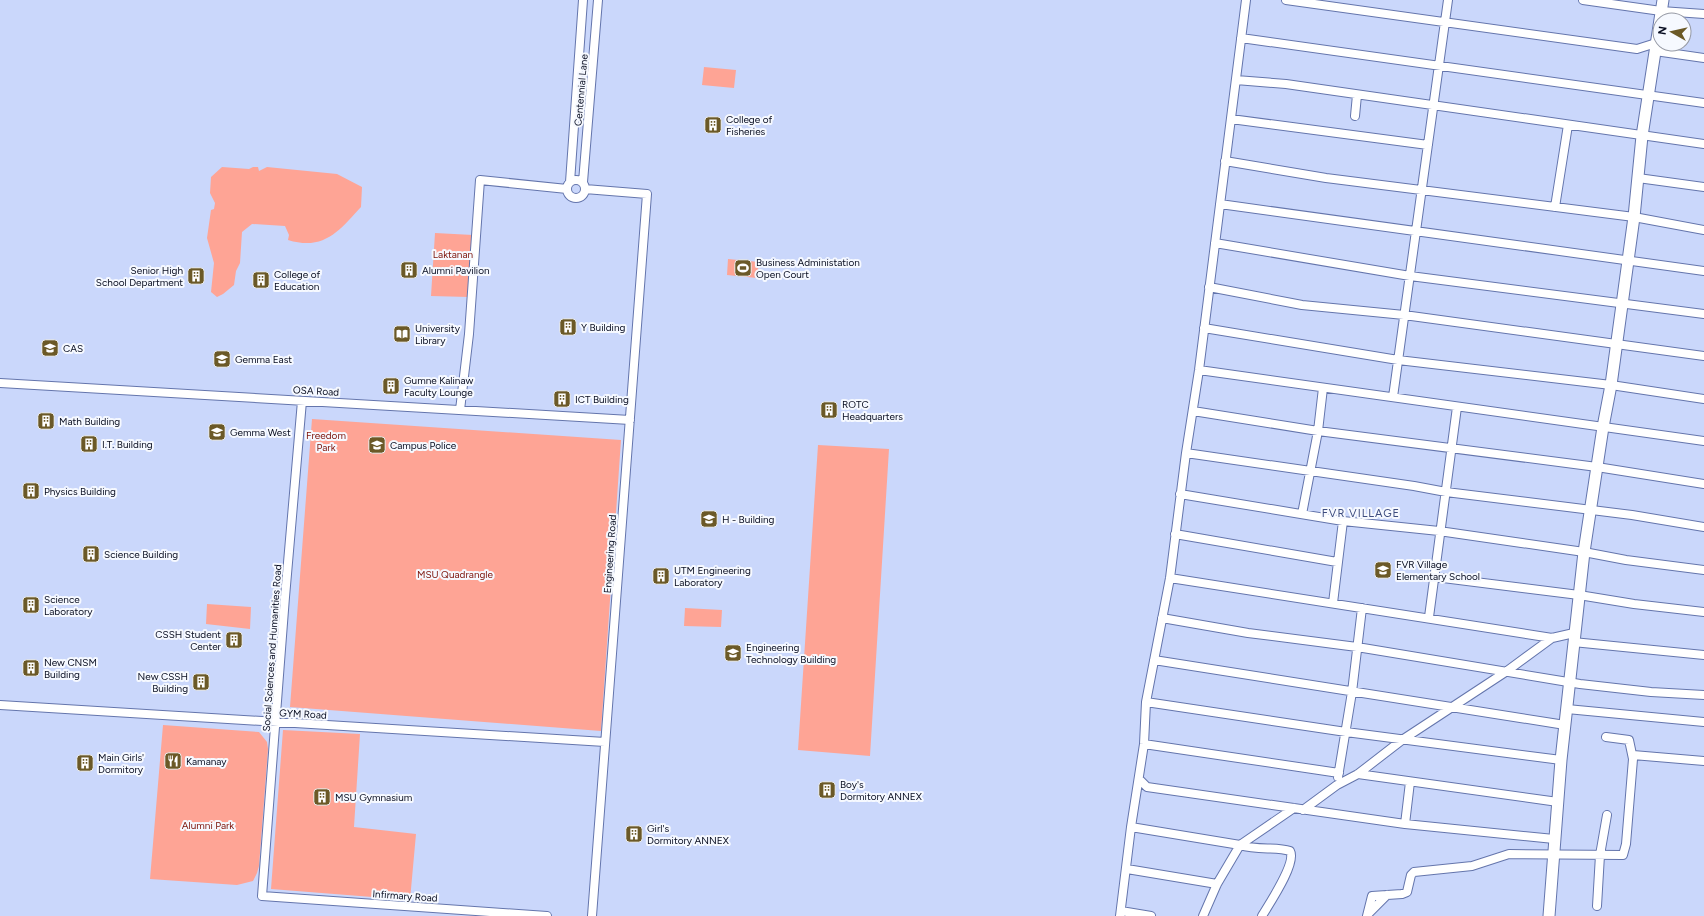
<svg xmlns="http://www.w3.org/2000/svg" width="1704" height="916" font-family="Figtree,sans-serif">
  <rect width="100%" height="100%" fill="#cad7fb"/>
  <path fill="#fea495" d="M704,67L736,70L734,88L702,85Z
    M222,167L249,169L253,167H258L259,171L267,167L337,174L362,187L361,207C339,231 324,251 288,240L289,235L285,226L252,224L242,232L240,263L236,271L234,285L223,294L217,297L211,292L214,263L207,238L211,210L214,209L215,203L210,193L211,177Z
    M435,233L473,235L469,297L431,296Z
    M728,259L759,262L757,278L727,275Z
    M312,419L621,440L601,731L290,707Z
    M818,445L889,449L870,756L798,750Z
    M207,604L251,607L250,629L206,624Z
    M685,608L722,610L721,627L684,626Z
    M163,725L259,732L267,742L268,749L259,866L257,873L253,881L237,885L150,879Z
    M283,730L360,734L354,827L416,834L410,900L271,889Z"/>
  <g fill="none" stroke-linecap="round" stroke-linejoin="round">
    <defs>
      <path id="minor" d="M1286,0L1637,49L1656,43
        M1583,0L1661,11L1704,14
        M1241,38L1704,103
        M1655,51L1704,58
        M1236,80L1286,84L1704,144
        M1355,116L1357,95
        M1231,119L1428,145
        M1225,161L1326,178L1634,217L1704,230
        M1638,178L1704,187
        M567 189a9 9 0 1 1 18 0a9 9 0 1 1-18 0Z
        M570,182L583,0
        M583,182L598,0
        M585,189L647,194L592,916
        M1220,204L1704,271
        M1555,207L1568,125
        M1215,243L1410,276L1704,314
        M1209,287L1302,305L1404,315L1704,356
        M1204,328L1398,360L1611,385L1704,399
        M1199,370L1704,441
        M0,383L630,420
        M1393,397L1448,0
        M302,401L285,597L262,896L547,916
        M460,410L469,334L480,180L567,189
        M1193,411L1318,431L1597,467L1704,484
        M1186,453L1414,486L1446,492L1632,515L1704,527
        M1180,494L1343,521L1439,531L1584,552L1626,560L1704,570
        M1302,514L1318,431L1323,388
        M1175,534L1337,562
        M1435,577L1579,595L1634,604L1704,612
        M1170,578L1552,638L1574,633
        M1333,603L1343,521
        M1429,617L1457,407
        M1162,618L1248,633L1357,647L1580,684L1651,692L1704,695
        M1573,642L1704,655
        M1154,660L1565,725
        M1146,702L1346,732L1561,760
        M0,705L605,742
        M1567,709L1704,722
        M1144,744L1339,773
        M1633,755L1704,761
        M1358,774L1558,802
        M1338,777L1352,692L1362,608
        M1139,779L1147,787L1405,824L1554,839
        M1303,810L1337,785L1358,774L1402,740L1507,671L1552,638
        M1405,824L1410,782
        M1131,827L1240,845C1258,851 1276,846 1290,851C1297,863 1269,904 1262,916
        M1127,869L1217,884
        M1597,906L1600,855L1607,815
        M1121,911L1151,916
        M1368,914L1387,895
        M1120,916L1131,827L1144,744L1146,702L1170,578L1186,453L1199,370L1246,0
        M1203,916L1217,884L1240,845L1294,808
        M1367,916L1372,896L1402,894L1407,892L1411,875L1414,872L1472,866L1509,854L1623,855L1626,844L1633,759L1629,740L1606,737"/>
      <path id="tertiary" d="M1549,916L1561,760L1584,552L1603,427L1611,385L1634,217L1642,136L1663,0"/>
    </defs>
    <use href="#minor" stroke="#6475ac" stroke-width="10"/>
    <use href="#tertiary" stroke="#6475ac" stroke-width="13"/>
    <use href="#minor" stroke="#fff" stroke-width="8"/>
    <use href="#tertiary" stroke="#fff" stroke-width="11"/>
  </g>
  <defs>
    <symbol id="building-square" viewBox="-11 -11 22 22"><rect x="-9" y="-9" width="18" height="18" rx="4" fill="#6b5927" stroke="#f6f9ff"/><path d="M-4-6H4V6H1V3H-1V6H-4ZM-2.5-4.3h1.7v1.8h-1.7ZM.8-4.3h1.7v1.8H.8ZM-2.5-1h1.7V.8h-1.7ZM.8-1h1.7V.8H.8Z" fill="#fff"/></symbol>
    <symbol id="stadium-square" viewBox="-11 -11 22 22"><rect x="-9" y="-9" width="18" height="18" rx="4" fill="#6b5927" stroke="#f6f9ff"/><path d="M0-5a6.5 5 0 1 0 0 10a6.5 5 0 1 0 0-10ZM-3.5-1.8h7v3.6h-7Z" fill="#fff"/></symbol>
    <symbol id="library-square" viewBox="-11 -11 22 22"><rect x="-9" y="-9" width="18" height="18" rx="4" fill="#6b5927" stroke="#f6f9ff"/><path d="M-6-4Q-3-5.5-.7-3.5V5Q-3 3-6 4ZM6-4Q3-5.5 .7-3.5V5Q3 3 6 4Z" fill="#fff"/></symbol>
    <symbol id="university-square" viewBox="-11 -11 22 22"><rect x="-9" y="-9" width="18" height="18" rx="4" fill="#6b5927" stroke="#f6f9ff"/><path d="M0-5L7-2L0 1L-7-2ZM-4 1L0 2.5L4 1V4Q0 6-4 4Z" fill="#fff"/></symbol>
    <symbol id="school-square" viewBox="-11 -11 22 22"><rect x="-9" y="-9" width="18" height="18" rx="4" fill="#6b5927" stroke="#f6f9ff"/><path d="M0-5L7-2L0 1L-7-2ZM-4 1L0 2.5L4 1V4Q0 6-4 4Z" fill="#fff"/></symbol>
    <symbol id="restaurant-square" viewBox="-11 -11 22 22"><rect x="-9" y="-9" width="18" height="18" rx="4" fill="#6b5927" stroke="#f6f9ff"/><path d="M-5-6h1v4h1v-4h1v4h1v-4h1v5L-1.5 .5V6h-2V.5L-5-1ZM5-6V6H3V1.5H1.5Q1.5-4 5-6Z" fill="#fff"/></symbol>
  </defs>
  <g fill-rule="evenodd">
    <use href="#building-square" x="703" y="115" width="20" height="20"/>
    <use href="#stadium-square" x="733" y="258" width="20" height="20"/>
    <use href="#building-square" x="399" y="260" width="20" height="20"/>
    <use href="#building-square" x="186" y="266" width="20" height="20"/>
    <use href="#building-square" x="251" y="270" width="20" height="20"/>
    <use href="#building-square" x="558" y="317" width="20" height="20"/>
    <use href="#library-square" x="392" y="324" width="20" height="20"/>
    <use href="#university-square" x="40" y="338" width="20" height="20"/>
    <use href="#university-square" x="212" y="349" width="20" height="20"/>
    <use href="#building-square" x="381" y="376" width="20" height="20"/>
    <use href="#building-square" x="552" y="389" width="20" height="20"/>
    <use href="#building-square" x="819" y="400" width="20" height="20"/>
    <use href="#building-square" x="36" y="411" width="20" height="20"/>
    <use href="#university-square" x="207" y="422" width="20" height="20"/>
    <use href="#building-square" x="79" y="434" width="20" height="20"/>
    <use href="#university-square" x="367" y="435" width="20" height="20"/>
    <use href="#building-square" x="21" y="481" width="20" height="20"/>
    <use href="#university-square" x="699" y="509" width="20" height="20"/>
    <use href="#building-square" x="81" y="544" width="20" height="20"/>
    <use href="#school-square" x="1373" y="560" width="20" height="20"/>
    <use href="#building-square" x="651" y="566" width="20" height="20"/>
    <use href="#building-square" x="21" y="595" width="20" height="20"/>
    <use href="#building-square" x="224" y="630" width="20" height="20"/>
    <use href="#university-square" x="723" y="643" width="20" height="20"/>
    <use href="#building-square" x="21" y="658" width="20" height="20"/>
    <use href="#building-square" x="191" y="672" width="20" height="20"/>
    <use href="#restaurant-square" x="163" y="751" width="20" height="20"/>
    <use href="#building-square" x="75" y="753" width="20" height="20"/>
    <use href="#building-square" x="817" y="780" width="20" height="20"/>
    <use href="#building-square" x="312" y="787" width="20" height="20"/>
    <use href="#building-square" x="624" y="824" width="20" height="20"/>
  </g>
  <g text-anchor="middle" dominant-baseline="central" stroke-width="4" stroke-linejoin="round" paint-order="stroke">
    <g font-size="10" fill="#060b1f" stroke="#f6f9ff">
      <text transform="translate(581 90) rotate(-85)">Centennial Lane</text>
      <text transform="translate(316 391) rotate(3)">OSA Road</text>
      <text transform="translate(610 554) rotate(-86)">Engineering Road</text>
      <text transform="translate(272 648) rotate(-86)">Social Sciences and Humanities Road</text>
      <text transform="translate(303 714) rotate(3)">GYM Road</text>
      <text transform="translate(405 896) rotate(4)">Infirmary Road</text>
    </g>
    <g font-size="10" fill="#060b1f" stroke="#f6f9ff" text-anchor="start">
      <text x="726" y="119">College of<tspan x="726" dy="12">Fisheries</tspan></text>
      <text x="756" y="262">Business Administation<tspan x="756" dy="12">Open Court</tspan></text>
      <text x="183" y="270" text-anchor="end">Senior High<tspan x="183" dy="12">School Department</tspan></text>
      <text x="422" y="270">Alumni Pavilion</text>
      <text x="274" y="274">College of<tspan x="274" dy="12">Education</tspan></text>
      <text x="581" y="327">Y Building</text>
      <text x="415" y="328">University<tspan x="415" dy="12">Library</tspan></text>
      <text x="63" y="348">CAS</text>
      <text x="235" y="359">Gemma East</text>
      <text x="404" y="380">Gumne Kalinaw<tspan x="404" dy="12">Faculty Lounge</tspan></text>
      <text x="575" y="399">ICT Building</text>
      <text x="842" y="404">ROTC<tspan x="842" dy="12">Headquarters</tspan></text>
      <text x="59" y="421">Math Building</text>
      <text x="230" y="432">Gemma West</text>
      <text x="102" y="444">I.T. Building</text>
      <text x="390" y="445">Campus Police</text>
      <text x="44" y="491">Physics Building</text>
      <text x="722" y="519">H - Building</text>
      <text x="104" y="554">Science Building</text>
      <text x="1396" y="564">FVR Village<tspan x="1396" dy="12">Elementary School</tspan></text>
      <text x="674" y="570">UTM Engineering<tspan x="674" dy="12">Laboratory</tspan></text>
      <text x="44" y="599">Science<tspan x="44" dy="12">Laboratory</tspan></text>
      <text x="221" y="634" text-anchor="end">CSSH Student<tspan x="221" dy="12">Center</tspan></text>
      <text x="746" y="647">Engineering<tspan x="746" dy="12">Technology Building</tspan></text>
      <text x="44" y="662">New CNSM<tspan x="44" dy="12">Building</tspan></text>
      <text x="188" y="676" text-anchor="end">New CSSH<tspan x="188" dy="12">Building</tspan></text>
      <text x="98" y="757">Main Girls'<tspan x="98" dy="12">Dormitory</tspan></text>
      <text x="186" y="761">Kamanay</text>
      <text x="840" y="784">Boy's<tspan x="840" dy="12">Dormitory ANNEX</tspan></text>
      <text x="335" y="797">MSU Gymnasium</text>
      <text x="647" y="828">Girl's<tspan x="647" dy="12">Dormitory ANNEX</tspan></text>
    </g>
    <g font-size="10" fill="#7c1209" stroke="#f6f9ff">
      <text x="453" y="254">Laktanan</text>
      <text x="326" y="435">Freedom<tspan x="326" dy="12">Park</tspan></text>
      <text x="455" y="574">MSU Quadrangle</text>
      <text x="208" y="825">Alumni Park</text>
    </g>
    <g font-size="11" letter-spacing="1" fill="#3d4c7f" stroke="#f6f9ff">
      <text x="1361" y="513">FVR VILLAGE</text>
    </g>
  </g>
  <g transform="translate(1672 32) rotate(278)"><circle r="19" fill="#f6f9ff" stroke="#969aa5"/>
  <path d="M0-3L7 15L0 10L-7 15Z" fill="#6b5927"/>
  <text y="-6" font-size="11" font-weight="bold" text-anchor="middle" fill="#060b1f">N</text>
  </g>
</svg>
